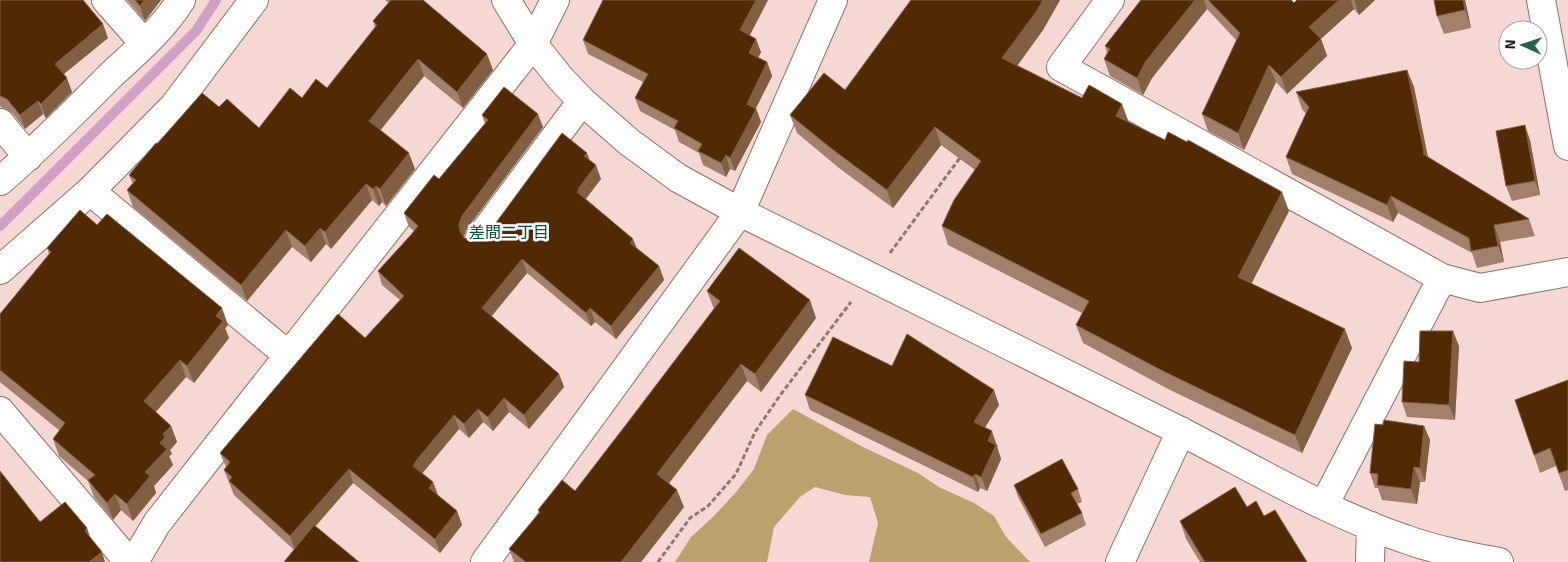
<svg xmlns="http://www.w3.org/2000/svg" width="1568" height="562" font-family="Signika,'Noto Sans JP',sans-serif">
  <rect width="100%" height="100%" fill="#f5d8d3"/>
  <path fill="#bda26f" d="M793,409L863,447L918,473L939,487L974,503L994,516L1006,537L1030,562H869L878,523L870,497L845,495L815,487L800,497L774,527L767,562H675L691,537L714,516L737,491L754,469L767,435Z"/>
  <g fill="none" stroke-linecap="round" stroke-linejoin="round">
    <path stroke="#d0a0c4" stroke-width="10" d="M0,226L196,31L216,0"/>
    <defs>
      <path id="minor" d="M106,0L144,43
        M506,0L533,44L561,79L582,101L629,142L678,178L740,212C879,281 1019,350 1158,420C1240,460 1319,510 1405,539C1435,550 1467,556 1499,562
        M1110,0L1061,67L1442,278L1480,288L1568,272
        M1541,0L1568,146
        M0,123L28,157
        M0,181C39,148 75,111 111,75C136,52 163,29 181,0
        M90,191L288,355
        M479,239L582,101
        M0,270L90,191L174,106L254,0
        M0,411L129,562
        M1324,505L1442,278
        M134,562L157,523L533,44L555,0
        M485,562L740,212L833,0
        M1120,562L1181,431
        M1370,562L1371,526"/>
    </defs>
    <use href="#minor" stroke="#8a716c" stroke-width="30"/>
    <path stroke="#8c7975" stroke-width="3" stroke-dasharray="5 2.5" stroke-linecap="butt" d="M890,253L962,155
      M658,562L690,518L708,506L736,474L755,432L781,394L851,302"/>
    <use href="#minor" stroke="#fff" stroke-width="28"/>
  </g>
  <path fill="#a3806c" d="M0,0L108,38L64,74L72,92L46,118L43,114L25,129L12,113L2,108L0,106Z
    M127,0H161L145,21Z
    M385,0H423L493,70L463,108L424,76L380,130L415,169L386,206L382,202L379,206L372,200L331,249L326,244L311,262L292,247L247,301L133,207L127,190L133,184L129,175L157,144L219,107L259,128L302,98L327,88L375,27L373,21L389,3Z
    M768,0L750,35L761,52L758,58L767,62L772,76L756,108L761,122L735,171L730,169L726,177L703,165L699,153L679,142L675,130L640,111L635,98L643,82L588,54L583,40Z
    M911,0H1060L1043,30L1017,66L1129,122L1289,211L1251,284L1352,348L1302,453L1170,390L1083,343L1076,325L1082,313L948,245L942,226L975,170L941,145L893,208L839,168L797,133L790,115L845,90Z
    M1141,0H1291L1294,3L1297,0H1375L1359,15L1354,9L1321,39L1327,56L1287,94L1276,82L1244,150L1208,131L1202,114L1236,40L1207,9L1152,78L1143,95L1110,76L1104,59L1107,53L1105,46Z
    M1465,0L1471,28L1444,34L1437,16Z
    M1407,70L1414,87L1428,157L1529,219L1535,236L1500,242L1504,262L1477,268L1472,253L1398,213L1393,222L1292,174L1286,157L1306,114L1302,109L1296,92Z
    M482,115L543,127L466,230L464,237V238L473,241L481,239L590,161L601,179L586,199L633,239L637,248L659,266L664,280L616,339L595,322L591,326L527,273L491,316L559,374L564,387L529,429L509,412L493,431L483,422L469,438L459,429L422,473L433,482L438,495L457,511L462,525L440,553L353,483L294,550L234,495L224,470L226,467L220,453L365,338L400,300L382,285L378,271L414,231L409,227L404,213L439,179L485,124Z
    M1530,140L1540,195L1512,201L1506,186Z
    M97,225L228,325L225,328L229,338L194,383L186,377L156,412L171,426L177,442L170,450L172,454L169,456L173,465L154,486L156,493L133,521L121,510L113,520L94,497L88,481L59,456L53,439L60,431L0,382V314L49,254L47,248Z
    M707,291L816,318L761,392L747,381L669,483L684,507L641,562H514L509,549L539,513L538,510L575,491L714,309Z
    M1459,346L1455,420L1407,417L1402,402L1419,362Z
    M892,366L999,405L985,427L998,446L997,447L1001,459L987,491L980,488L978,492L810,410L805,395Z
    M1568,380V490L1565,491L1556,466L1540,473L1534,455Z
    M1383,425L1424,426L1430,440L1425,482H1420L1417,504L1382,500L1378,488H1375L1370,473Z
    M1014,485L1078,489L1082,502L1077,504L1082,513L1086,525L1045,547L1018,497Z
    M1247,507L1264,516L1307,562H1200L1186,539L1180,521Z"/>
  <path fill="#825e43" d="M144,0H161L145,21L140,6Z
    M756,0H768L745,44L740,30Z
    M1043,0H1060L1043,30L1009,77L1002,58Z
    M1195,0H1204L1207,9L1152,78L1143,95L1137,78L1146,61Z
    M1339,0H1351L1354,9L1315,44L1309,27Z
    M1354,0H1375L1359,15Z
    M1463,0H1465L1471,28L1465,10Z
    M103,24L108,38L60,77L55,64Z
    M756,39L761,52L754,66L749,53Z
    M1321,39L1327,56L1287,94L1281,77Z
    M487,54L493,70L463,108L457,92Z
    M418,59L424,76L375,137L369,121Z
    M767,62L772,76L752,116L756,109L761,122L735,171L730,158L747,104Z
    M1269,65L1276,82L1244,150L1238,133Z
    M1407,70L1414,87L1430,169L1423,154Z
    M67,78L72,92L46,118L41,104Z
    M38,101L43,114L25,129L20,115Z
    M1122,104L1129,123L1116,116Z
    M538,114L543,127L466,230L463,238L460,231L459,224L462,216Z
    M1525,125L1530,140L1540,195L1535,181Z
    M935,127L941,145L893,208L887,190Z
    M409,153L415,169L386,206L380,189Z
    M587,153L592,166L584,156Z
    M726,155L730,169L726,177L721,163Z
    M596,165L601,179L583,202L577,192L578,189Z
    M366,184L372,200L331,249L325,232Z
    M376,186L382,202L379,206L373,189Z
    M1282,192L1289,211L1245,296L1238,277Z
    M1391,196L1398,213L1393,222L1387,205Z
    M1494,225L1500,242L1504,262L1498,246Z
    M320,228L326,244L311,262L305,246Z
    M286,230L292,247L247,301L241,285Z
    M633,239L638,253L630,243Z
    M522,259L527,273L487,322L482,308Z
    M659,266L664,280L616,339L611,326Z
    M810,300L816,318L761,392L755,374Z
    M222,308L228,325L225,328L229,338L194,383L187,366L216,316Z
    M590,308L595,322L591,326L586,313Z
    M1345,329L1352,348L1302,453L1295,435Z
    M1453,331L1459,346L1455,420L1449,405Z
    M180,360L186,377L150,418L144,401Z
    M741,364L747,381L663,491L657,474Z
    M559,374L564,387L529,429L524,415Z
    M994,390L999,405L979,437L974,422Z
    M504,398L509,412L493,431L488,417Z
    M478,409L483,422L469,438L464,424Z
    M454,415L459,429L421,475L413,466L416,461Z
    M171,426L177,442L170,450L172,454L169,456L173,465L154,486L156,493L133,521L127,504L160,443L163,434Z
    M1424,426L1430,440L1425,482L1420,468Z
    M992,431L1001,459L987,491L981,477L988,441Z
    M1414,467L1420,482L1417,504L1411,489Z
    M349,469L353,483L295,550L290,536Z
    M975,474L980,488L978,492L973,477Z
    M433,482L438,496L429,488Z
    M677,490L684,507L641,562H621Z
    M115,494L121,510L113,520L107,503Z
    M457,511L462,525L440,553L435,539Z
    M87,528L92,543L85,531Z
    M102,552L105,562H89Z"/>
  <path fill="#512905" stroke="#825e43" d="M0,0H83L103,24L55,64L67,78L41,104L38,101L20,115L7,99L0,96Z
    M135,0H144L140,6Z
    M391,0H423L487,54L457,92L418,59L369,121L409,153L380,189L376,186L373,189L366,184L325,232L320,228L305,246L286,230L241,285L127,190L136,180L129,175L156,143L157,144L202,93L219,107L227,99L259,128L290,88L302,98L316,79L327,88L377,25L373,21Z
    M603,0H756L740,30L756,39L749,53L767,62L747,104L756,109L730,158L726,155L721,163L698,151L702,144L674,128L678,121L635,98L648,74L583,40Z
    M911,0H1043L1036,12L1002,58L1082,98L1089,85L1122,104L1116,116L1165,140L1168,132L1187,142L1188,140L1282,192L1238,277L1345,329L1295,435L1163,371L1076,325L1089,301L942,226L954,200L981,161L935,127L887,190L832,149L790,115L824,73L845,90Z
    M1141,0H1195L1146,61L1137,78L1104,59L1110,49L1105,46Z
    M1208,0H1291L1294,3L1297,0H1339L1309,27L1321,39L1281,77L1269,65L1238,133L1202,114L1240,33Z
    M1434,0H1463L1465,10L1437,16Z
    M1407,70L1424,152L1423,154L1529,219L1494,225L1498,246L1471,251L1469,238L1391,196L1387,205L1286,157L1309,107L1296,92Z
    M504,87L538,114L462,216L459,224L460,231L464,238L473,241L481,239L487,235L562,133L587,153L584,156L596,165L578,189L579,190L577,192L633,239L630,243L659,266L611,326L590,308L586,313L522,259L482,308L559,374L524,415L504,398L488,417L478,409L464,424L454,415L416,461L413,466L433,482L429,488L457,511L435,539L349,469L290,536L229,481L232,477L224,470L230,462L220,453L338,314L365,338L404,296L378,271L411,235L418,226L404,213L434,175L439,179L488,120L482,115Z
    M1525,125L1535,181L1506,186L1496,131Z
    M80,210L97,225L107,214L222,308L216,316L223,321L187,366L180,360L144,401L171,426L163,434L165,437L160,443L167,449L145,472L150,476L127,504L115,494L107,503L88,480L95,475L53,439L65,423L0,370V314L51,252L47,248Z
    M739,248L810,300L755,374L741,364L657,474L677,490L621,562H526L509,549L540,512L538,510L562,480L575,491L629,421L720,301L707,291Z
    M1420,331H1453L1449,405L1402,402L1404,361L1419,362Z
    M907,334L994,390L974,422L992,431L988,441L996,445L981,477L975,474L973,477L805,395L833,337L892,366Z
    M1568,380V470L1559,473L1550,448L1534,455L1515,400Z
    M1384,420L1424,426L1420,468L1414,467L1411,489L1377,485L1378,474L1370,473L1375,424L1383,425Z
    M1062,459L1078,489L1071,493L1082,513L1041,534L1014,485Z
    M0,471L40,522L65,502L87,528L85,531L102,552L89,562H0Z
    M1235,487L1247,507L1256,501L1264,516L1275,510L1307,562H1205L1180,521Z
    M314,525L359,562H284Z"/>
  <g text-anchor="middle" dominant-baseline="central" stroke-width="5" stroke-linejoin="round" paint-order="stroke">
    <g font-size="16" fill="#034e34" stroke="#fff">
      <text x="509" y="233">差間二丁目</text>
    </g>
  </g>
  <g transform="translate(1523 45) rotate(273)"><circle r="24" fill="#ffffff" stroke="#a7a3a2"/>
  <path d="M0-4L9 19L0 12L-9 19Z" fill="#2b634a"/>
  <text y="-8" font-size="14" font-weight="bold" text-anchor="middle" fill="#231917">N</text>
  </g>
</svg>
